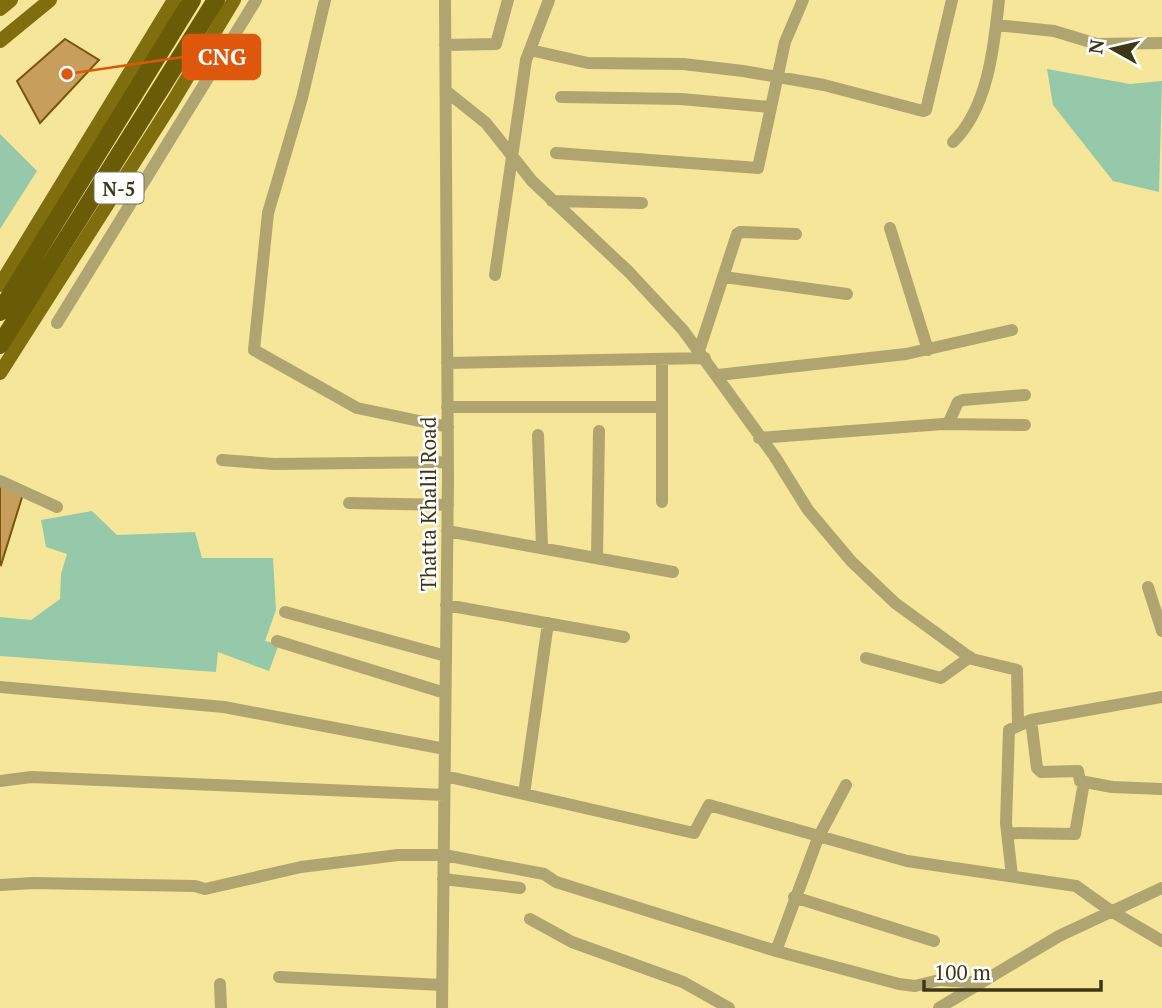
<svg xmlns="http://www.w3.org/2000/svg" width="1162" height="1008" font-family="'PT Serif',serif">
  <rect width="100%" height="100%" fill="#f6e69a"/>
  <path fill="#95c9aa" d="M1047,69L1130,84L1162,81L1159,192L1113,181L1053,105Z
    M0,134L37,171L0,229Z
    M92,511L117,535L195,532L202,558H273L276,610L265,641L279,644L269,671L218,652L216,672L0,656V617L31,620L60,599L61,574L67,554L46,547L41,520Z"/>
  <path fill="#c89e5c" stroke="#7b5508" stroke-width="2" d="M65,39L99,60L40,123L17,81Z
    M0,479L23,494L1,565L0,564Z"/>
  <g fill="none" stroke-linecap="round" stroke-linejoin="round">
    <path stroke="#b0a571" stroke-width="12" d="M325,0L302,98L268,213L254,350L357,408L448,427
      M996,25L1054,31L1097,44L1162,43
      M445,45L496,44L508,0
      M530,50L588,63L683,64L743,71L824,85L923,111L926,110L952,0
      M446,91L486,123L532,181L629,272L683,330L775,457L808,510L851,561L895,603L972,659L1017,670L1018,725
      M561,97L681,99L769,107
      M953,142C988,108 994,47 999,0
      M556,153L758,168L785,42L803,0
      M552,201L642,203
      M890,228L928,350
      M495,275L526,60L549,0
      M724,277L847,294
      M57,323L256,0
      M699,351L737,234L740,232L796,234
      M662,359V502
      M447,363L705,358
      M718,375L906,354L1012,330
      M447,407H662
      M948,424L958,402L963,400L1025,395
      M538,435L542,548
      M759,438L943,424L1025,425
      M222,460L274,464L448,462
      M0,481L57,507
      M349,503L448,505
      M447,531L673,572
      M597,558L599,431
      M1148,587L1162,631
      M446,605L624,637
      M285,612L446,656
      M277,641L445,693
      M866,658L941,678L970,657
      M0,687L224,707L445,749
      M1031,720L1037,768L1041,772L1078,771L1080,781L1112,787L1162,789
      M445,776L694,833L709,805L907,861L1076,886L1111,911L1162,941
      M0,781L31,777L444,795
      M524,794L548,623
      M1008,833L1075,834L1084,782
      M1012,876L1006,823L1009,730L1031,720L1162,697
      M443,879L520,888
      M0,885L33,883L195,886L205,889L301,867L398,855H444L544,874L556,882L776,951L899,984L915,986L939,980L981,983
      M794,897L934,941
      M530,919L572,942L683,982L729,1008
      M776,951L818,838L846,785
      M279,977L442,985
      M220,984L221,1008
      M442,1008L448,479L445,0
      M939,1008L1059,936L1162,888"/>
    <path stroke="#7f6e0d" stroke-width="14" d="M0,9L11,0
      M0,41L50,0
      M0,285L174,0
      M0,373L172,103L234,0"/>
    <path stroke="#6a5b07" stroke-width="18" d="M0,312L192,0
      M0,345L216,0"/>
  </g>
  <g text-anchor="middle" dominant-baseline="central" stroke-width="5" stroke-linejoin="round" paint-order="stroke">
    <rect fill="#fff" stroke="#77735d" stroke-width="2" x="94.5" y="172.5" width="49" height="31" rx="5"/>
    <g font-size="19" font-weight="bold" fill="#3d3717">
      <text x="119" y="188">N-5</text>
    </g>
    <g font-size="21" fill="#3d3717" stroke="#fff">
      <text transform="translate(428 504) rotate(-90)">Thatta Khalil Road</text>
    </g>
  </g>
  <path fill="none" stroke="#df570d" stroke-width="2.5" d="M67 74L183 57"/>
  <circle fill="#df570d" stroke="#fff" stroke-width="2.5" cx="67" cy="74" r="7"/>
  <rect fill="#df570d" stroke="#df570d" stroke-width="2.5" x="183" y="35" width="77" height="44" rx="7"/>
  <g font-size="23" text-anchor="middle" font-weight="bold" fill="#fff">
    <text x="222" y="65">CNG</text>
  </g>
  <g transform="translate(1113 49) rotate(278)" stroke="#ffffff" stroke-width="5" paint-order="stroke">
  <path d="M0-5L12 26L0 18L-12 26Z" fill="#3d3717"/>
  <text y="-10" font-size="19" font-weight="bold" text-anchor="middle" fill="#3d3717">N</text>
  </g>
  <path d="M924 980v10h177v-10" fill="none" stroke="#3d3717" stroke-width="3.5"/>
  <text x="934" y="980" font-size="21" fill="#3d3717" stroke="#ffffff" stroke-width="5" paint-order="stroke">100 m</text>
</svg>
